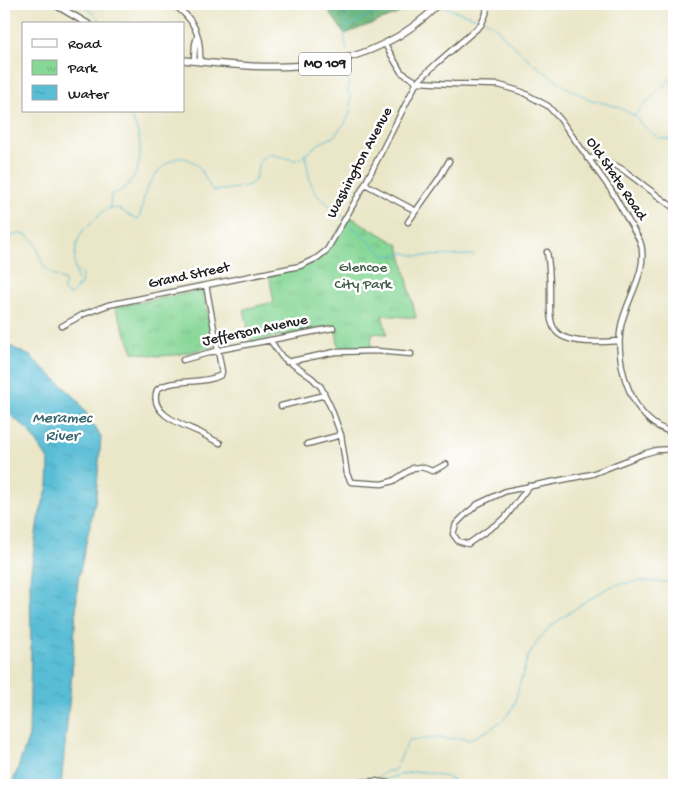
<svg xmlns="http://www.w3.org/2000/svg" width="678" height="789" font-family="'Gochi Hand',sans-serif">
  <defs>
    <pattern id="forest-crowns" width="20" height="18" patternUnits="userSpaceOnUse" patternTransform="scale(1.25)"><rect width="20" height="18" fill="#6db880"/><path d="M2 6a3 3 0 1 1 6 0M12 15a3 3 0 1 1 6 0" fill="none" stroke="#599568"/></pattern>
    <pattern id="park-tufts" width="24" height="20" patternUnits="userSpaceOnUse" patternTransform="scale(1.25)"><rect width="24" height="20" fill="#87d797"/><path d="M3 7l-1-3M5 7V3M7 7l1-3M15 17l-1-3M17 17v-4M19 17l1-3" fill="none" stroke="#74b882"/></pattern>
    <pattern id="water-ripples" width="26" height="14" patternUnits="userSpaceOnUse" patternTransform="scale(1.25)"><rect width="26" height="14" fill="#58bdd5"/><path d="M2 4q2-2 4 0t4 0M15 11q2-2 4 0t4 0" fill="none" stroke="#4ca2b6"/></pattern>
  </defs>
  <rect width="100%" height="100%" fill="#fff"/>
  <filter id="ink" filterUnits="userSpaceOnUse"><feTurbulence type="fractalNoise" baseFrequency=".02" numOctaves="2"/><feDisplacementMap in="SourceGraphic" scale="10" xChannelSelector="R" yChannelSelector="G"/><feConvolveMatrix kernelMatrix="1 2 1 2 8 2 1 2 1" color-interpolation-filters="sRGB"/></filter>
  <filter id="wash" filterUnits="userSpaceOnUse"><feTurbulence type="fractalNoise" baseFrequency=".0096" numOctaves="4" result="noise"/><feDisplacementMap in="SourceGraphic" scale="20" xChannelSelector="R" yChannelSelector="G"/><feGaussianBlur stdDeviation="1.12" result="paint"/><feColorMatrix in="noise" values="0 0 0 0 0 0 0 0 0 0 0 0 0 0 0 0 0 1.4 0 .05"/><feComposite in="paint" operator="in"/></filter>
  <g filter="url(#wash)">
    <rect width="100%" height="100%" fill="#eae6c8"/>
    <path fill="url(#forest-crowns)" stroke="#446a4e" d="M329,4H423L345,34L330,13Z"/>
    <path fill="url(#park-tufts)" stroke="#527a5a" d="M349,216L399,245L416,318L382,315L387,334L372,333L371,350H339L335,325L251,342L244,309L274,302L269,275L299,268L318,260Z
      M203,290L214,347L175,355L158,356L133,352L115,307Z"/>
    <path fill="url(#water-ripples)" stroke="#3a6c78" d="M4,343L30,356L77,399L101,437L96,497L78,580L72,673L61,785H12L29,736L31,652L30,578L38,519L48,486L49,461L30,432L4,409Z"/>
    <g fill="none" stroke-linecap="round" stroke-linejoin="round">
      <path stroke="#58bdd5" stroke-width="1" d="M81,4L94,14L103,24
        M428,4L433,5
        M440,6L481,19
        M485,20L495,26L503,36L533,63L566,87L589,99L618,107L635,116L641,124L658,138L674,140
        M346,28L388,4
        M347,51C343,31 343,22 354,4
        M635,115L655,94L674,76
        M305,154L310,181L316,194L344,218
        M110,208L111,195C114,193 119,192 122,190C147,171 144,133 127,111
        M346,221L385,256L405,253L418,256L474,255
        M4,245C8,240 13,234 20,234C39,234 37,258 45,268C51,274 57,277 65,281V286L63,290L69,295L72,294C74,292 76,290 77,288C79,281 76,274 75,268C73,257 77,235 86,227C88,225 91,225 92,223C100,216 102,207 114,208C123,208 129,218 138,219C142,212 142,205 144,197C148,180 173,146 193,162C202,168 207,182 213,191C221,190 250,188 254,181C260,171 254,162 268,154L294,160L300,159L318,144L333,137L345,123L350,113L351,98L348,93L349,68
        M75,268L82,273L81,285L77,288
        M398,763L409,740L439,738L446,739L464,738L468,740L489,730L504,719L513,708L527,659L538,640L552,625L590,598L614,585L641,581L674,583
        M375,780L387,771H393L396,767
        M381,780C391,778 399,775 408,773C426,769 447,776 462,785"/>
    </g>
  </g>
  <g filter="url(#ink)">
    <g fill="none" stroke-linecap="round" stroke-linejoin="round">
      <defs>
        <path id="minor" d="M172,4C195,18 201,36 200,62
          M385,44L401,72L417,82L453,84L499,85L522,92L548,106L560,119L611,190L640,241C650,268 626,300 621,326C614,362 632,426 674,432
          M194,61L195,44L197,37
          M587,158H601L622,169L674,208
          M365,184L416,211
          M408,222L440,177L449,161
          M547,252C559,317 524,348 619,341
          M206,285L222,372L221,375C204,385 169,378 157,390C148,414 183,425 199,432C206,436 213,440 220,443
          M62,326L84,314L108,305L300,266L317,258L327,250L365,184L417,82L437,63L481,25L486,14L487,4
          M270,340L282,357L312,378L321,387L331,408L341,435L347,474L351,482L382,484L393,481L413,468L421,467L433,471L446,464
          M183,360L219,350L333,328
          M287,362L335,352L377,351L411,354
          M281,406L325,395
          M307,444L341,435
          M529,486L505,518L468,544L458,541L453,534L456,524L465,515L478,504L506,491L592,474L643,454L657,450L674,449
          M277,785H319
          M323,785L375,781L402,785"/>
        <path id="major" d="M54,4L88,24
          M184,60C278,71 367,77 439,4"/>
      </defs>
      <use href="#minor" stroke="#646358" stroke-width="7"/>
      <use href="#major" stroke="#646358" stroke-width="8"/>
      <use href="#minor" stroke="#fff" stroke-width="4.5"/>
      <use href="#major" stroke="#fff" stroke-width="5.5"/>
    </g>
  </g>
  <g text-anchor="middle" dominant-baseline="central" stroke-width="5" stroke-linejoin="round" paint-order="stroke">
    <rect fill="#fff" stroke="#606060" stroke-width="1" x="299" y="52.5" width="52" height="23" rx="4"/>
    <g font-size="14" font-weight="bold" fill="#1c1c1c">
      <text x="325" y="64">MO 109</text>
    </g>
    <g font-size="15" fill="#1c1c1c" stroke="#fff">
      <text transform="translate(360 163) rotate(-62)">Washington Avenue</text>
      <text transform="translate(616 179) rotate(56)">Old State Road</text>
      <text transform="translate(189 276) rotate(-12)">Grand Street</text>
      <text transform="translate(255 331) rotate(-12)">Jefferson Avenue</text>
    </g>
    <g font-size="15" fill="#415d47" stroke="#fff">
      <text x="363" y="268">Glencoe<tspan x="363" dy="17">City Park</tspan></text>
    </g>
    <g font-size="16" font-style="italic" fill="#37646f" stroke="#fff">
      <text x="62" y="419">Meramec<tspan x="62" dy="18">River</tspan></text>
    </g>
  </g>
  <rect width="678" height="789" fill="none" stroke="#fff" stroke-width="20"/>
  <rect x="22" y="22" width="162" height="90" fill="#ffffff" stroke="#a4a4a4"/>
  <rect x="32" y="39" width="25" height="8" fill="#ffffff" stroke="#a4a4a4"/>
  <text x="68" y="48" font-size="15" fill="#1c1c1c">Road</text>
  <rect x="32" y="60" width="25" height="15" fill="url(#park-tufts)" stroke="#a4a4a4"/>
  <text x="68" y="72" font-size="15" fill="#1c1c1c">Park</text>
  <rect x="32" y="85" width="25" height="15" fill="url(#water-ripples)" stroke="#a4a4a4"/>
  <text x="68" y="98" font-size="15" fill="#1c1c1c">Water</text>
</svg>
